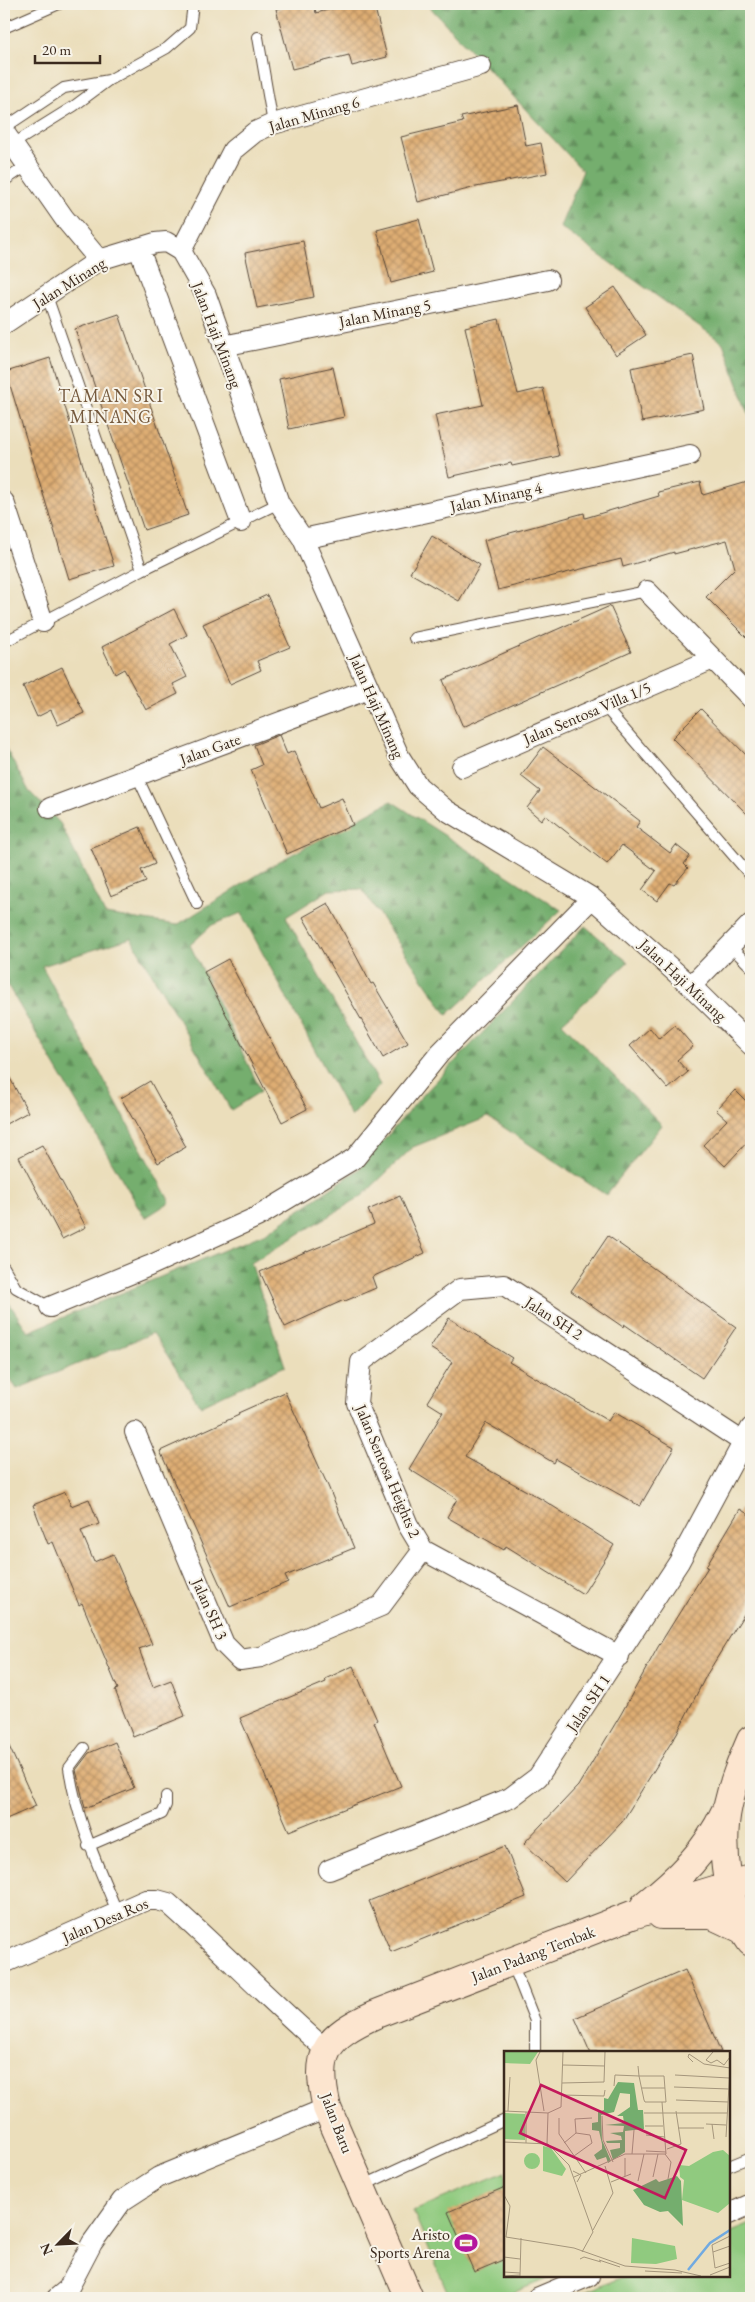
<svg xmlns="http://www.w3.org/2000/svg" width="755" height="2302" font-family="'EB Garamond',serif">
  <defs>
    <pattern id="forest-firs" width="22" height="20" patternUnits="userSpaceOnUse" patternTransform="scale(1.25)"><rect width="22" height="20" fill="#74ae6e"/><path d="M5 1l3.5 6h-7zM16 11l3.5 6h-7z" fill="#608e5a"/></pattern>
    <pattern id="building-cross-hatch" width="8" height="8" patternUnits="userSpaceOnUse" patternTransform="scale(1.25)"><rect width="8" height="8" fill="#dead73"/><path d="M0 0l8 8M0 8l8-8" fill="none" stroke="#b58d5e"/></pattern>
  </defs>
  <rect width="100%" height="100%" fill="#f7f3e8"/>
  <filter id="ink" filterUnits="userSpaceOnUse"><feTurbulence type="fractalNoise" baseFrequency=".02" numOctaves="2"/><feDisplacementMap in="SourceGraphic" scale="10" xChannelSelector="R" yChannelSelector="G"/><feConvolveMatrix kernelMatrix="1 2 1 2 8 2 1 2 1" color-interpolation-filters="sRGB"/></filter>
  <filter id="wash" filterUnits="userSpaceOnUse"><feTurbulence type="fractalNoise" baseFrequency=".0096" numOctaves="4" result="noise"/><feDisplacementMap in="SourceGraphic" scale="20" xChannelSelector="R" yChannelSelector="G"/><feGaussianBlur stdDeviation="1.12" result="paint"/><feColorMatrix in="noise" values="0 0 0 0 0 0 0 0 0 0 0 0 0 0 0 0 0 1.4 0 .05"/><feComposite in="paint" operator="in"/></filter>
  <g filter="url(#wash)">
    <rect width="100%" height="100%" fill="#ebdebb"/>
    <path fill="url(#forest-firs)" stroke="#586c46" d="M427,4H751V420L723,343L560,227L583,171Z
      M4,745L29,791L60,823L105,914L177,925L278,862L391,801L561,910L447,1015L362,889L329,890L286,917L380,1085L351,1117L241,913L212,925L190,945L261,1091L231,1110L131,938L42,966L170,1202L145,1218L8,986L4,988Z
      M585,926L628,962L562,1023L662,1125L606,1195L488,1117L413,1147L362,1196L251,1263L285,1366L200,1406L153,1333L17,1389L4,1371V1295L28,1332L266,1233L358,1170L421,1097Z"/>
    <path fill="#90ca7f" stroke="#667a4e" d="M505,2172V2276H554L500,2298H450L413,2211Z
      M751,2224V2298H570L625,2276H729V2233Z"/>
    <g id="blocks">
      <path fill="url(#building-cross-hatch)" d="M296,4H314L316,13L352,4H374L387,57L352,66L349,55L292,69L276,9Z
        M518,105L526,146L541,143L547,173L476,187L418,202L401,137L463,122L461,117Z
        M419,219L433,272L391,283L377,230Z
        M303,241L314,297L257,308L245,253Z
        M615,287L646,335L616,355L585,307Z
        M119,314L188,515L144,530L75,329Z
        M499,319L518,394L543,388L559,456L512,466L511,463L449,477L435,415L483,405L465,327Z
        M693,355L704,409L642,422L631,368Z
        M50,358L114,566L69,579L6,372Z
        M333,367L344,417L289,429L279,379Z
        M751,481V642L706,597L735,568L727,540L674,554V552L623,567L621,559L498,590L484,540L584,513L585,518L659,496L658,492L700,482L703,495Z
        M432,536L480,565L459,601L410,573Z
        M267,595L290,647L257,661L261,670L230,684L203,624Z
        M610,606L631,652L463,727L443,680Z
        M174,609L187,635L170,644L187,677L173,684L178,694L146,710L124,669L115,674L102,647Z
        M62,667L84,713L58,725L51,710L37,717L23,686Z
        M701,709L751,760V818L672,738Z
        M279,735L287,754L294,751L319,808L342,798L353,825L287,854L251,770L262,765L254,745Z
        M543,747L640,821L636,827L670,853L676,845L690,856L684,864L688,868L674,885L670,883L657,901L642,890L656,871L622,845L607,864L545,815L541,820L527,808L540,791L521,776Z
        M140,827L155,864L141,870L146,882L111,896L91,848Z
        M328,903L371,984L373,983L408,1043L383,1058L303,917Z
        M228,959L307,1109L282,1122L204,972Z
        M675,1025L693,1046L677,1060L688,1072L668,1089L630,1046L650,1028L659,1039Z
        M4,1067L28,1112L4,1125Z
        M150,1081L186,1147L158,1163L121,1098Z
        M735,1090L751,1106V1138L725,1166L703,1145L727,1120L716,1110Z
        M42,1145L86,1227L62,1239L19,1157Z
        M400,1196L425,1253L372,1277L376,1288L345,1301L344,1300L285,1327L260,1272L307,1251V1252L374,1224L368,1210Z
        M608,1236L736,1327L702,1378L624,1324L623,1327L571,1291Z
        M449,1318L512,1358L509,1362L608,1421L614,1412L674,1447L640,1506L556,1459L554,1463L486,1423L465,1457L543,1500L614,1545L583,1594L506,1546L504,1550L447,1517L457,1499L409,1469L443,1412L427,1402L452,1362L430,1348Z
        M285,1392L328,1486L354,1548L285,1576L288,1582L230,1607L160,1451L239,1415L238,1413Z
        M65,1492L71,1506L89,1499L99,1524L81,1531L94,1562L113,1554L152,1644L139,1649L153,1687L171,1680L185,1716L133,1737L115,1690L118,1689L82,1603L79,1605L53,1542L48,1544L33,1505Z
        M740,1509L751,1516V1603L707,1674L677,1733L622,1822L565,1882L524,1843L578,1786L621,1714L658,1647L708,1567L706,1566Z
        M353,1666L377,1720L374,1722L401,1786L289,1831L240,1718L326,1682L325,1679Z
        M4,1735L36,1806L4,1820Z
        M115,1742L134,1788L85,1808L76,1770L89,1753Z
        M505,1846L526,1897L391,1952L369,1901Z
        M685,1970L721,2052H590L575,2018Z
        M505,2187V2259L474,2272L448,2212Z"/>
    </g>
  </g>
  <g filter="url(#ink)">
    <use href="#blocks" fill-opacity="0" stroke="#554536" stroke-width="1"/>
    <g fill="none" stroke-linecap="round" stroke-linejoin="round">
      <defs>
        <path id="lane" d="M4,28L59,4
          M258,37L273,124
          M109,80L167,48L190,28L193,4
          M4,128L64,88L109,80L74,106L13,144
          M4,181L28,165
          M47,296L142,570
          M414,638L647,591
          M4,642L142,570L279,503
          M604,706L751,876
          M137,776L197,904
          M730,946L751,967
          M4,1267L16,1288L50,1307
          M84,1748L69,1768C77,1822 98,1865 118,1914
          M88,1846L162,1814L166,1805V1796
          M512,1963L535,2021V2052
          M729,2166L751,2157
          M362,2186L505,2120"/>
        <path id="street" d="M4,132L64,218L99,260
          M139,249L241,522
          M181,251L233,150L255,132L273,124L481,66
          M4,324L99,260L155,243L166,242L181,251L206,295L279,503L303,539L399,756L418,786L446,810L592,898L691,986L751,1045
          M223,346L548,280
          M4,502L43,622
          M303,539L690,455
          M647,591L751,698
          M462,767L713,659
          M50,808L369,689
          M691,986L751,924
          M50,1307L149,1266L257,1217L355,1158L440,1053L592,898
          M135,1432L224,1644L240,1660L261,1657L381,1606L423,1550
          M423,1550L408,1525L357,1403L361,1362L460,1289L504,1285L743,1442
          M423,1550L619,1656
          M329,1870L510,1798L538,1777L679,1562L751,1428
          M4,1963L146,1900H157L168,1903C222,1951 271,2002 325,2049
          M729,2214L751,2204
          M57,2298L68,2289L92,2243L122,2201L159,2177L327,2108
          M537,2298L589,2276"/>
        <path id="secondary" d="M751,1740C742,1761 733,1782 728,1805C719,1845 727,1909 751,1942
          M645,1905C678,1879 707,1851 725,1812
          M661,1915H712L742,1929
          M409,2298L327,2108C314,2053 325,2037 376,2014L632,1915L751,1879"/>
      </defs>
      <use href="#lane" stroke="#554536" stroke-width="12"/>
      <use href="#street" stroke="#554536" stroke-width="22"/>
      <use href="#secondary" stroke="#554536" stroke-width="30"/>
      <use href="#lane" stroke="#fff" stroke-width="10"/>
      <use href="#street" stroke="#fff" stroke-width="20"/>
      <use href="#secondary" stroke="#fce5cf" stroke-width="28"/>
    </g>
  </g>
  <defs>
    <symbol id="stadium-bare" viewBox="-9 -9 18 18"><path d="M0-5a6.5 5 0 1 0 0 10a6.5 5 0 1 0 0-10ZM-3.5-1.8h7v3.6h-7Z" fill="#b5179e" stroke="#f7f3e8" stroke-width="2.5" paint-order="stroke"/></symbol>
  </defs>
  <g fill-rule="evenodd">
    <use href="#stadium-bare" x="450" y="2227" width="32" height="32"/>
  </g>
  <g text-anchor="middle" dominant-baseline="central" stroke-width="4" stroke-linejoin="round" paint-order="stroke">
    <g font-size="16" fill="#3b2a1e" stroke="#f7f3e8">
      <text transform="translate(314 114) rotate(-16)">Jalan Minang 6</text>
      <text transform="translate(69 283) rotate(-32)">Jalan Minang</text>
      <text transform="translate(385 313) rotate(-11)">Jalan Minang 5</text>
      <text transform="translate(217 335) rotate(69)">Jalan Haji Minang</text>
      <text transform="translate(496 497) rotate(-12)">Jalan Minang 4</text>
      <text transform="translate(377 706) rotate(66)">Jalan Haji Minang</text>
      <text transform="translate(587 713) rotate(-23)">Jalan Sentosa Villa 1/5</text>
      <text transform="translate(210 749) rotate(-20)">Jalan Gate</text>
      <text transform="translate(683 980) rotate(43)">Jalan Haji Minang</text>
      <text transform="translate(554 1318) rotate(33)">Jalan SH 2</text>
      <text transform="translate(388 1471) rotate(67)">Jalan Sentosa Heights 2</text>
      <text transform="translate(210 1609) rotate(66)">Jalan SH 3</text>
      <text transform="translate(588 1703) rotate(-56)">Jalan SH 1</text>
      <text transform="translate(105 1920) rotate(-23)">Jalan Desa Ros</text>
      <text transform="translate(533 1954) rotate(-21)">Jalan Padang Tembak</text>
      <text transform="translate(337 2123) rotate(69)">Jalan Baru</text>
    </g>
    <g font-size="16" fill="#3b2a1e" stroke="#f7f3e8" text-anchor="end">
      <text x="450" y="2234">Aristo<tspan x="450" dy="18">Sports Arena</tspan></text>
    </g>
    <g font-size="18" letter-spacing="1" fill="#74583c" stroke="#f7f3e8">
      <text x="111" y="395">TAMAN SRI<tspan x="111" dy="21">MINANG</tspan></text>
    </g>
  </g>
  <g transform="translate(504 2051)">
    <rect width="226" height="226" fill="#ebdebb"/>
    <path d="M114,31L130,32L134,59H139L140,78L121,80V101L109,109L106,99L116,97V92H103L102,90L118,89L117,85L106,82L119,81L120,75L101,74L120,72L119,65H113L126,56V43L116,42L110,61L97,64L98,89L107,110L104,112L102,106L93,109L90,104L98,98V93L95,80L88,79V72L94,71V61L100,59V47L104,48ZM173,125L177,130L179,175L164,160L156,161L140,154L129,139L152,128L155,131Z" fill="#74ae6e"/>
    <path d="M0,1H34L26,13L0,12ZM219,99L226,105V152L214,162L178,149L180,129L176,126L175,114L185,115L209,101Z" fill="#90ca7f"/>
    <path d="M0,62L21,63V89L0,88ZM39,95L47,97L62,118L58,125L39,120ZM20 110a8 8 0 1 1 16 0a8 8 0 1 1-16 0ZM128,187L171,195L173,208L152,213L127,212Z" fill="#90ca7f"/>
    <path fill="none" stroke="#71aae1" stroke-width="2.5" d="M184,219L206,192L226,179"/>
    <path fill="none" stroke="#a5967c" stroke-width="1" d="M36,1L32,9L40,60M209,1L202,9L207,12L213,9L220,14L226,6M189,11L184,6L185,3L200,13L226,17M59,14L101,15M171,24L225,27M58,32L100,31L101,1M110,35L111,24L135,25H160L162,51H141L140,49L135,25L134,15M170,36L225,38M138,37H161M58,44L100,45L101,39M172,49L224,51M0,60L44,62L57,56L59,1M4,60L6,26M140,62H223M98,65L99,89L109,111M55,67V83L82,122M202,73L222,74M208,73L210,88M141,75H159M174,77H200M72,82L71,68L88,67M142,84L161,86M222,86L226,17M0,91L44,93L65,114L89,181L78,201M22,92V61M60,92L72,82M43,93L44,62M163,98L177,93L172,60M142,100L162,101M128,103L130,79M161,103L167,111L164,128M70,105L88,92L86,84L72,82M69,120L77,124L73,131M121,125V107M70,126L121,103H162L158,51M149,126L154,103M134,130L140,103M107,131L127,123M0,144L6,155L2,186M89,179L109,142L101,115M226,185L208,194L211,217L226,212M2,186L70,197L121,215L171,219L197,225M209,201L226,195M0,206L16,208M76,208L80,206L97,211M95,209L116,216M141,220L178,222M0,221L16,222M206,224L226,216M0,225L16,224M16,225L17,187"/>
    <path fill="#c2185b" fill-opacity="0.15" stroke="#c2185b" stroke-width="2.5" d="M37,34L182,99L161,147L16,82Z"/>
    <rect width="226" height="226" fill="none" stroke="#3b2a1e" stroke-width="2.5"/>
  </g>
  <rect width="755" height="2302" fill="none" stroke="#f7f3e8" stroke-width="20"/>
  <g transform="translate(58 2244) rotate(246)" stroke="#f7f3e8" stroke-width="4" paint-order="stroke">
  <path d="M0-4L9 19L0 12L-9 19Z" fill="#3b2a1e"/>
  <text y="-8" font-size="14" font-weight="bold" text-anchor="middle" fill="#3b2a1e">N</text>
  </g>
  <path d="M35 55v8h65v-8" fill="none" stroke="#3b2a1e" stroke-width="2.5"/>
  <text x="42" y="55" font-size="15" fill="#3b2a1e" stroke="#f7f3e8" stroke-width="4" paint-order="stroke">20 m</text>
</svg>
